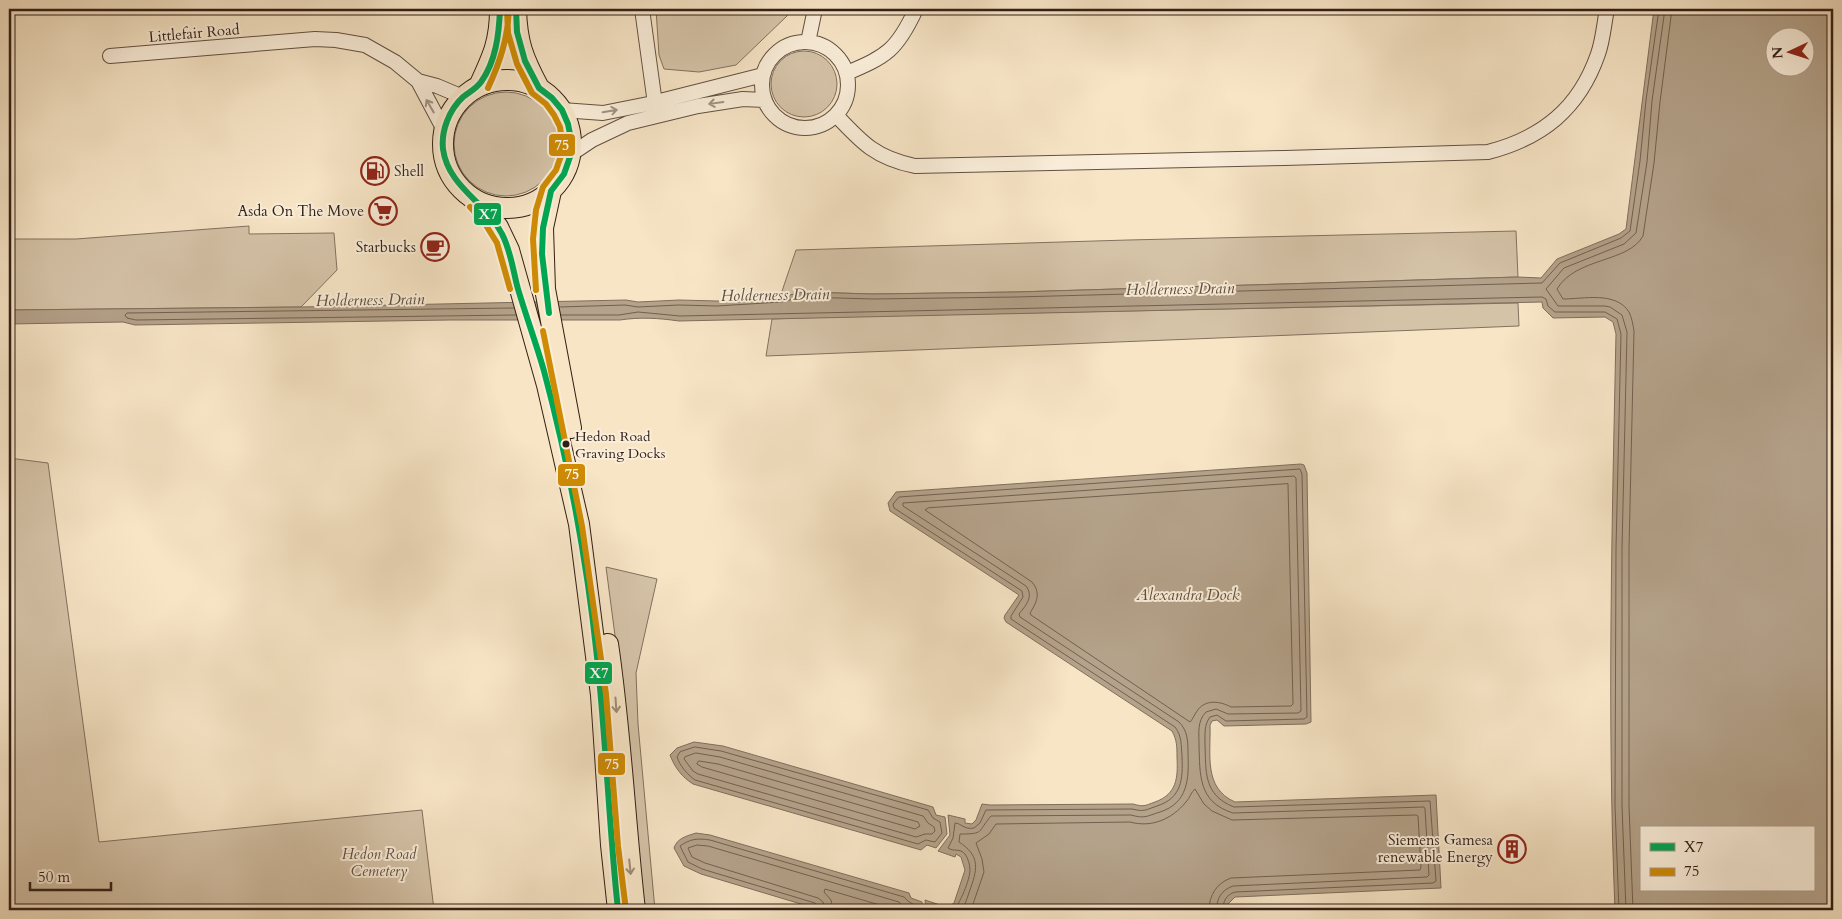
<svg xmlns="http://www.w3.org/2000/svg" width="1842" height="919" font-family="Cardo,serif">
  <rect width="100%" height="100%" fill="#f7e5c6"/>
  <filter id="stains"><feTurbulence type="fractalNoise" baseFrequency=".004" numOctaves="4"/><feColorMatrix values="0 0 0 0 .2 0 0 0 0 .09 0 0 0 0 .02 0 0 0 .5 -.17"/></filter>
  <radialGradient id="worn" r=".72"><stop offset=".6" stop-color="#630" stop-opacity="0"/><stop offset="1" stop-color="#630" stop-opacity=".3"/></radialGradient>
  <path fill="#d5c3a8" stroke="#83715f" d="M656,9H791L787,16L736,65L699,72L664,69L659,55Z
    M771 84a33 33 0 1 1 66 0a33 33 0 1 1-66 0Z
    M454 144a52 52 0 1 1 104 0a52 52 0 1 1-104 0Z
    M249,226V234L334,233L337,270L301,307L9,310V239H76Z
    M1516,231L1518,277L1016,292L873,294L804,292L780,297L796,250L1128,240Z
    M1518,303L1519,326L766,356L772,319L827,317Z
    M9,458L48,463L99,842L422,810L434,910H9Z
    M606,567L657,579L636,673L638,724L655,910H638L622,689Z"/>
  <path fill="#b4a28a" stroke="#806e5c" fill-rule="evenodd" d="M1654,9H1833V910H1615C1607,718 1612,526 1616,334L1613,322L1605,317L1553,318L1543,308L1542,302L679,321C658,318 640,317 620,320H450L135,325L123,322L9,324V310L301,307L626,300L638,302L679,300L717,301L780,297L804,292L873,294L1016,292L1518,277L1541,278L1557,259L1619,234L1626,229ZM1774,38H1804V68H1774ZM1641,828H1813V890H1641Z
    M1301,464L1304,465L1307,473L1311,722L1306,724L1224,726L1217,720L1212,721L1210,725C1211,754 1203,788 1235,802L1436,795L1441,888L1235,897L1228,904V910H926L925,900L940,905V908L945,909L954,903L965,870L961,857L956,854L955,857L938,851L950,835L948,815L965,819V823L972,824L976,820L982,804L990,805L1133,804C1144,807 1144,806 1155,802C1177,794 1178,778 1177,757C1177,747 1177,740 1172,731L1006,622L1004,618L1005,615L1019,595L890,511L888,503L896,492Z
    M694,742L723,746L933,807L936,815L945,817L947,834L936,848L927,845L921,850L693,784C682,777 675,768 670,755L677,748Z
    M696,833L710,835L909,893L911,898L922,902L923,910H821L701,874L684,866L674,848C677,838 687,836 696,833Z"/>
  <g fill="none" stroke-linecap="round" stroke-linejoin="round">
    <path stroke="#726050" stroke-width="1" d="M560,307L625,305L638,307L679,305L717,306L781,302L803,297L873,299L1016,297L1542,283L1560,263L1621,238L1630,231L1640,161L1646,100L1659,9
      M514,308L127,313L125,315L127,318L136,320L516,315
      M561,315H619L638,312L680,316L1542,297L1546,299L1548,306L1555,312H1605L1617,319L1621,334L1616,549L1615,806L1619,910
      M1288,484L1293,704L1291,706L1231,707C1220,701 1205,699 1197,711C1194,715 1193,719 1190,722L1031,615L1030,613C1037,602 1041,593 1032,582L925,510L928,508Z
      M695,747L721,751L928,810L933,818L940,822L942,833L935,842L926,840L918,844L695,780C687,774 680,766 677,757L680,752Z
      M696,753L720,757L923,816L928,823L934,827L935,831L932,834H925L916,837L698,774L693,771L684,759L685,757Z
      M699,761L718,764L918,822L920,826L915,829L702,767L697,764Z
      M819,910L818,906L815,903L702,869L688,862L680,846C690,839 697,838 710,840L904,897L909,902L917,906L918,910
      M825,910L823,902L818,898L705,863L692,857L688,848L697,845L708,846L899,902L905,908L911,910
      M833,910L831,900L824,892L825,889L897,910
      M953,910C960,905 970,879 970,870C970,865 968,858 965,854C960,848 954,852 948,848L953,838L955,823C961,823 964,830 974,828L980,823L986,810L1132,809C1145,812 1145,810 1157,806C1182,798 1183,779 1182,756C1181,745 1182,736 1175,727L1011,619V616L1023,597L1022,591L894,508L893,504L899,497L1300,469L1302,474L1307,717L1304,719L1226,721L1217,715L1210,717C1204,725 1205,734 1205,744C1206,771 1203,795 1234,807L1430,801L1436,881L1433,883L1235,892C1226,895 1223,901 1223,910
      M962,910C966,903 968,895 971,887C978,867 979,855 959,842L960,834C985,834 977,832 991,816L1131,815C1145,819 1147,816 1160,812C1188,803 1189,779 1188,754C1188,742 1188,731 1179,722L1020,617L1019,614C1026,605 1034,597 1026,586L903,506V503L1294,476L1296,478L1301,711L1298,713L1228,714L1216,709L1206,712C1197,721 1199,733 1199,745C1200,775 1198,802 1233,813L1424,807L1425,809L1429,875L1427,877L1233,886C1222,890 1216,898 1217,910
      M971,910L984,872L982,859L976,843L989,834L996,824L1130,822C1152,828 1172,819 1186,802C1190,798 1191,792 1195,789L1204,804L1212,811L1232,820L1416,815L1418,816L1421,867L1420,870L1231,878C1217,883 1209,895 1209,910
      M1626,910L1622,806V549L1627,332L1622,315L1610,307L1605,306H1558L1546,289L1564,268L1624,244L1636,233L1647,162L1652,101L1665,9
      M1633,910L1629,806V549L1634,331C1633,325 1632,318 1629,312C1616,291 1583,299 1563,299L1557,289C1576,257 1628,263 1643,236L1654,163L1660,102L1672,9"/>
    <defs>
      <path id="minor" d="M642,9L656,111
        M808,42L815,9
        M762 85a43 43 0 1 1 86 0a43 43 0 1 1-86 0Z
        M110,56L315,39L336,40L365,45L395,62L418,81L444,130
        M847,73C887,56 897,50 916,9
        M418,81L437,86L463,97
        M562,110L603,113L648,104L763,75
        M836,115C862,143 876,158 915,166L1285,158L1488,152C1542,138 1579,109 1598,54C1603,40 1604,24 1607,9
        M571,154L592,140L628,123L698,106L743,99L765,100"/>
      <path id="highway" d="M516,9C517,43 523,58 539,88
        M443 144a64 64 0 1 1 128 0a64 64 0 1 1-128 0Z
        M480,84C493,56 500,41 500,9
        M551,191L543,228L545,289L571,428
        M477,201L498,227L509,250L547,385L579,524L601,695L611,845L618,910
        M608,644C621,732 625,822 635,910"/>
    </defs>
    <use href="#minor" stroke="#625042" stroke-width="16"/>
    <use href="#highway" stroke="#311f16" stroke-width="22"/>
    <use href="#minor" stroke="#faeeda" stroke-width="14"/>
    <use href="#highway" stroke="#f7e5c6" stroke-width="20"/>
    <defs>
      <path id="bus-1" d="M500,9C499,34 496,61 481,82C476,89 469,92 463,97C449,110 441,131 443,149C448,187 486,202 502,234C511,251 513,271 518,289C526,316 536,343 544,371C569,465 587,561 597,657C606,741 609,826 618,910
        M516,9L517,32L525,61L539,88L552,98L562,110L568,124L571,139V154L564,174L551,191L543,228L542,254L549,313"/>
      <path id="bus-2" d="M507,9L508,33L517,64L532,93L546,104L554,115L560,127L562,140V153L556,170L543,187L536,210L533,239L536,290
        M488,88C500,62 508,38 509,9
        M470,207L484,222L497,243L510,289
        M543,331L582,526L606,694L618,846L626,910"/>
    </defs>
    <use href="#bus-1" stroke="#faeeda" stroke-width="10"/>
    <use href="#bus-2" stroke="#faeeda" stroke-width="10"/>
    <use href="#bus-1" stroke="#00a651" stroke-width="6"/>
    <use href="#bus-2" stroke="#cf8b04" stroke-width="6"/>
  </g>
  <defs><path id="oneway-shaft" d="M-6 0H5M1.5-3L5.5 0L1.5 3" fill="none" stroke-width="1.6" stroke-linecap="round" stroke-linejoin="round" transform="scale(1.25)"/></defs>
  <g stroke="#a09182">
    <use href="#oneway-shaft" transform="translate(716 103) rotate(172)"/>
    <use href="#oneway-shaft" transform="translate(430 106) rotate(-120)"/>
    <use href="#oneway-shaft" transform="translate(610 111) rotate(-10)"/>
  </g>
  <g stroke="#9e8c77">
    <use href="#oneway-shaft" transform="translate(616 705) rotate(86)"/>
    <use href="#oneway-shaft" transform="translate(630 867) rotate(84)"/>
  </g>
  <defs>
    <symbol id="fuel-ring" viewBox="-11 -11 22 22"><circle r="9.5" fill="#faeeda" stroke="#8f2418" stroke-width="1.5"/><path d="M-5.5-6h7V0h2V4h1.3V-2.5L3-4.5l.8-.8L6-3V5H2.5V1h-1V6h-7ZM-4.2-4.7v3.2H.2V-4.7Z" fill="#8f2418"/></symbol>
    <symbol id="supermarket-ring" viewBox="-11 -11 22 22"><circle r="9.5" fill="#faeeda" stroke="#8f2418" stroke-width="1.5"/><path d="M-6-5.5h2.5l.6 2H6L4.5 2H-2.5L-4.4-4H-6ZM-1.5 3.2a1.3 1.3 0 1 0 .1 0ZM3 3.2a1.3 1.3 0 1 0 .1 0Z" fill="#8f2418"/></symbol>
    <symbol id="cafe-ring" viewBox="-11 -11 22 22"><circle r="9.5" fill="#faeeda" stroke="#8f2418" stroke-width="1.5"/><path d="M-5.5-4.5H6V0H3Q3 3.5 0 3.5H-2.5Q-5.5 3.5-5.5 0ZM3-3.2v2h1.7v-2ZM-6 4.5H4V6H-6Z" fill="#8f2418"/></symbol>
    <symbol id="building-ring" viewBox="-11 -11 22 22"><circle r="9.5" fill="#faeeda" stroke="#8f2418" stroke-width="1.5"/><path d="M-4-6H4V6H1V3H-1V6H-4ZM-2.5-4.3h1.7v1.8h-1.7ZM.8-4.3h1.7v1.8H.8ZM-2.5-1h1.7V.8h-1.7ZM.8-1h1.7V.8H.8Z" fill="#8f2418"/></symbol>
  </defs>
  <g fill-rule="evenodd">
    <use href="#fuel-ring" x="359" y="155" width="32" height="32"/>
    <use href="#supermarket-ring" x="367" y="195" width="32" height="32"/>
    <use href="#cafe-ring" x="419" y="231" width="32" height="32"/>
    <use href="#building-ring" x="1496" y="833" width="32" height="32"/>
  </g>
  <circle fill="#311f16" stroke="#faeeda" stroke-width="2" cx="566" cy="444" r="4.5"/>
  <g text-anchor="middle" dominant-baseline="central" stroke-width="4" stroke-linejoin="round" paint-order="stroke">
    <g font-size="14" fill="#311f16" stroke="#faeeda" text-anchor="start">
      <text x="575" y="436">Hedon Road<tspan x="575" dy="17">Graving Docks</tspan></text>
    </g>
    <g font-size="15" fill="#311f16" stroke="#faeeda">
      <text transform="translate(194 33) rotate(-5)">Littlefair Road</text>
    </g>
    <g font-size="15" fill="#311f16" stroke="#faeeda" text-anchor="end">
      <text x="394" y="171" text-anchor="start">Shell</text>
      <text x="364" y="211">Asda On The Move</text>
      <text x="416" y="247">Starbucks</text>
      <text x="1493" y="840">Siemens Gamesa<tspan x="1493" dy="17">renewable Energy</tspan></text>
    </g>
    <g font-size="15" font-style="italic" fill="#625042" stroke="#faeeda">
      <text x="379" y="854">Hedon Road<tspan x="379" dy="17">Cemetery</tspan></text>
    </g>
    <g font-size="16" font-style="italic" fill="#5f4d3f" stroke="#faeeda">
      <text transform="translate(1180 289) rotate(-1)">Holderness Drain</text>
      <text transform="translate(775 295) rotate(-1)">Holderness Drain</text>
      <text transform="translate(370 300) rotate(-1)">Holderness Drain</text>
      <text x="1188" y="595">Alexandra Dock</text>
    </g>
  </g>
  <g stroke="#faeeda" stroke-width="2">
    <rect x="548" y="133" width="28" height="24" rx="5" fill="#cf8b04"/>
    <rect x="473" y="202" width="29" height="24" rx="5" fill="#00a651"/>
    <rect x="557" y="463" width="29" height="24" rx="5" fill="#cf8b04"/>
    <rect x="584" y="661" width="29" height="24" rx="5" fill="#00a651"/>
    <rect x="597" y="752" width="29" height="24" rx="5" fill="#cf8b04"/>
  </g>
  <g font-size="14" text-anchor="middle" font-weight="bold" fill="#fff">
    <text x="562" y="150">75</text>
    <text x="488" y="219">X7</text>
    <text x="572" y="479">75</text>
    <text x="599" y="678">X7</text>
    <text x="612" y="769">75</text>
  </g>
  <rect width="1842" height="919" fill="none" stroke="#f7e5c6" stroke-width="30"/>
  <rect x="10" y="10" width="1822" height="899" fill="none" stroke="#311f16" stroke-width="2.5"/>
  <rect x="15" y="15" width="1812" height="889" fill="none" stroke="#311f16"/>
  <rect x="1640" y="826" width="175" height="65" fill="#faeeda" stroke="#aa9b8c"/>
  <rect x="1650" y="843" width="25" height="8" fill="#00a651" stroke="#aa9b8c"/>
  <text x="1684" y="852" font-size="15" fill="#311f16">X7</text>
  <rect x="1650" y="868" width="25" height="8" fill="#cf8b04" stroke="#aa9b8c"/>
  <text x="1684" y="876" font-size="15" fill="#311f16">75</text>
  <g transform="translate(1790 52) rotate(266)"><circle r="24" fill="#faeeda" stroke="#aa9b8c"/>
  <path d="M0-4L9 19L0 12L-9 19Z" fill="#8f2418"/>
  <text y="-8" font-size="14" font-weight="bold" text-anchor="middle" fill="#311f16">N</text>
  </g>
  <path d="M30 882v8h81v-8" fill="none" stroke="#311f16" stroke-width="2.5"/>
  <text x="38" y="882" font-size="15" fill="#311f16" stroke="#faeeda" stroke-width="4" paint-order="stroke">50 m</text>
  <rect width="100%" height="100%" filter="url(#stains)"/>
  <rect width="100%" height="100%" fill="url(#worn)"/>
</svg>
